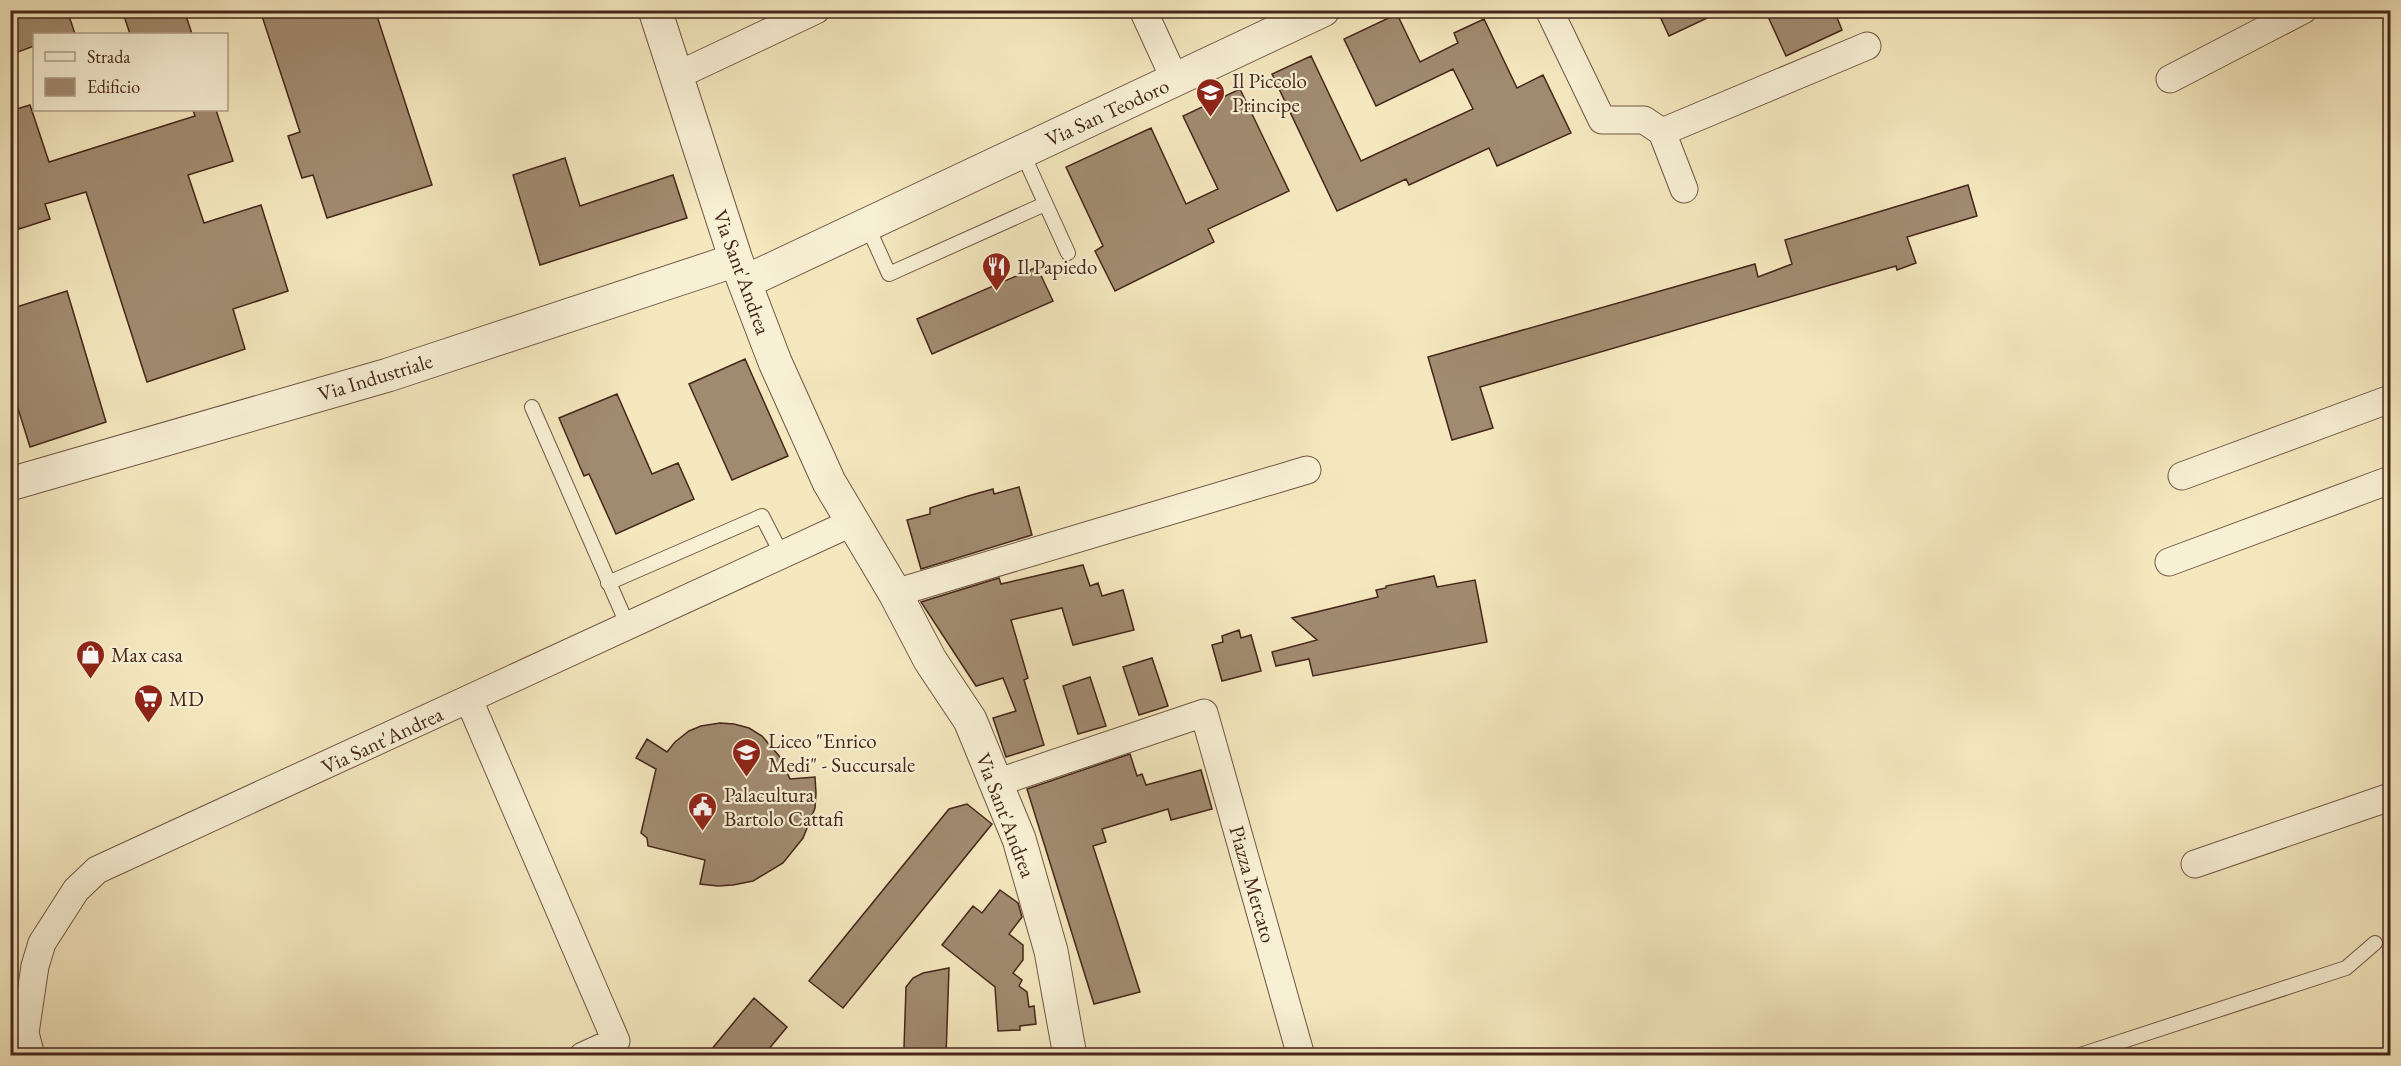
<svg xmlns="http://www.w3.org/2000/svg" width="2401" height="1066" font-family="'EB Garamond',serif">
  <rect width="100%" height="100%" fill="#f5e8bf"/>
  <filter id="stains"><feTurbulence type="fractalNoise" baseFrequency=".00333" numOctaves="4"/><feColorMatrix values="0 0 0 0 .2 0 0 0 0 .09 0 0 0 0 .02 0 0 0 .5 -.17"/></filter>
  <radialGradient id="worn" r=".72"><stop offset=".6" stop-color="#630" stop-opacity="0"/><stop offset="1" stop-color="#630" stop-opacity=".3"/></radialGradient>
  <path fill="#a18b70" stroke="#45261a" stroke-width="1.5" d="M10,10H67L75,34H34V46L10,55Z
    M122,10H184L192,34H130Z
    M260,10H375L432,185L327,218L313,175L302,178L288,136L300,132Z
    M1657,10H1724L1669,36Z
    M1765,10H1834L1842,30L1786,56Z
    M1397,14L1420,62L1458,43L1454,33L1484,19L1517,88L1543,75L1571,133L1497,166L1489,148L1409,185L1406,179L1337,211L1272,74L1311,56L1361,161L1473,109L1453,69L1376,106L1344,39Z
    M1240,89L1289,191L1208,229L1214,242L1115,291L1095,251L1103,246L1066,167L1151,128L1186,204L1218,189L1183,116Z
    M30,105L49,162L195,116L193,110H216L233,161L188,175L204,223L261,205L288,291L233,309L245,349L147,382L86,192L45,204L50,219L19,229L14,214L10,216V111Z
    M565,158L580,206L673,175L687,218L540,265L513,175Z
    M1968,185L1977,216L1907,237L1916,263L1897,270L1896,266L1480,387L1493,428L1452,440L1428,357L1755,264L1758,277L1792,264L1785,240Z
    M1037,267L1053,301L932,354L917,319Z
    M67,291L106,422L30,447L10,383V309Z
    M745,359L788,456L732,480L689,384Z
    M617,394L652,474L678,463L694,499L616,534L589,474L584,476L559,418Z
    M1019,487L1032,535L921,569L907,520L930,514V508L968,496L993,489L994,494Z
    M1083,565L1090,586L1098,583L1102,596L1123,590L1134,630L1073,645L1062,608L1011,620L1028,678L1024,680L1044,745L1006,757L993,718L1016,711L1003,678L976,686L921,602L999,578L1001,584Z
    M1434,576L1437,587L1475,580L1487,642L1313,676L1309,659L1276,666L1272,652L1317,640L1292,618L1378,597L1376,590L1386,588V586Z
    M1239,630L1241,638L1251,635L1261,671L1222,681L1212,645L1223,642L1222,636Z
    M1152,658L1168,706L1139,715L1123,667Z
    M1090,677L1106,726L1078,734L1063,686Z
    M720,723L734,724L749,728L762,736L780,757L790,779L815,777L816,793L815,808L803,838L783,863L753,881L733,885L718,886L700,884L705,860L648,846L647,838L641,833L656,769L636,758L647,739L667,752L675,742L689,731L701,726Z
    M1130,754L1137,776L1142,774L1146,785L1201,770L1212,809L1171,820L1168,809L1102,829L1106,842L1093,846L1140,992L1094,1004L1027,789Z
    M967,804L992,824L843,1008L809,981L949,809Z
    M1000,890L1018,903L1022,917L1009,934L1023,945V960L1013,973L1022,980L1019,986L1027,992L1029,1007L1034,1006L1036,1024L1020,1026V1030L998,1031L995,987L942,945L973,906L982,913Z
    M949,968L946,1056H910L904,1048L906,987L913,978L923,973Z
    M754,998L787,1027L763,1056H706Z"/>
  <g fill="none" stroke-linecap="round" stroke-linejoin="round">
    <defs>
      <path id="service" d="M1022,152L1068,253
        M867,225L889,274L1045,204
        M532,407L628,626
        M608,583L762,516L782,555
        M2077,1056L2346,968L2375,943"/>
      <path id="minor" d="M1143,10L1175,80
        M1549,10L1602,120H1644L1662,132L1684,189
        M676,76L816,10
        M2170,79L2303,10
        M1662,132L1867,46
        M2182,476L2390,399
        M2169,562L2390,480
        M895,593L1307,470
        M469,700L616,1041L583,1056
        M996,783L1204,713L1301,1056
        M2195,864L2390,797
        M31,1056L25,1033L35,966L42,943L76,890L97,870L853,522"/>
      <path id="tertiary" d="M655,10L736,260L775,362L829,482L895,593L930,660L970,720L1019,839L1051,951L1070,1056
        M745,282L1323,10
        M10,484L388,375L736,260"/>
    </defs>
    <use href="#service" stroke="#715643" stroke-width="16"/>
    <use href="#minor" stroke="#715643" stroke-width="29"/>
    <use href="#tertiary" stroke="#715643" stroke-width="35"/>
    <use href="#service" stroke="#f8f0d5" stroke-width="14"/>
    <use href="#minor" stroke="#f8f0d5" stroke-width="27"/>
    <use href="#tertiary" stroke="#f8f0d5" stroke-width="33"/>
  </g>
  <defs>
    <symbol id="school-pin" viewBox="-11 -11 22 30"><path d="M0 17L-7.5 6A9.5 9.5 0 1 1 7.5 6Z" fill="#8f2418" stroke="#f8f0d5"/><path d="M0-5L7-2L0 1L-7-2ZM-4 1L0 2.5L4 1V4Q0 6-4 4Z" fill="#fff"/></symbol>
    <symbol id="restaurant-pin" viewBox="-11 -11 22 30"><path d="M0 17L-7.5 6A9.5 9.5 0 1 1 7.5 6Z" fill="#8f2418" stroke="#f8f0d5"/><path d="M-5-6h1v4h1v-4h1v4h1v-4h1v5L-1.5 .5V6h-2V.5L-5-1ZM5-6V6H3V1.5H1.5Q1.5-4 5-6Z" fill="#fff"/></symbol>
    <symbol id="shop-pin" viewBox="-11 -11 22 30"><path d="M0 17L-7.5 6A9.5 9.5 0 1 1 7.5 6Z" fill="#8f2418" stroke="#f8f0d5"/><path d="M-5-2.5h2.3a2.7 3.5 0 0 1 5.4 0H5L5.5 6h-11ZM-1.5-2.5h3a1.5 2.3 0 0 0-3 0Z" fill="#fff"/></symbol>
    <symbol id="supermarket-pin" viewBox="-11 -11 22 30"><path d="M0 17L-7.5 6A9.5 9.5 0 1 1 7.5 6Z" fill="#8f2418" stroke="#f8f0d5"/><path d="M-6-5.5h2.5l.6 2H6L4.5 2H-2.5L-4.4-4H-6ZM-1.5 3.2a1.3 1.3 0 1 0 .1 0ZM3 3.2a1.3 1.3 0 1 0 .1 0Z" fill="#fff"/></symbol>
    <symbol id="civic-pin" viewBox="-11 -11 22 30"><path d="M0 17L-7.5 6A9.5 9.5 0 1 1 7.5 6Z" fill="#8f2418" stroke="#f8f0d5"/><path d="M-.6-6.5H3V-4.5H.6V-3L4-1V1h2V6H-6V1h2V-1L-.6-3ZM-1.2 2.5V6h2.4V2.5Z" fill="#fff"/></symbol>
  </defs>
  <g fill-rule="evenodd">
    <use href="#school-pin" x="1194" y="76" width="33" height="45"/>
    <use href="#restaurant-pin" x="980" y="250" width="33" height="45"/>
    <use href="#shop-pin" x="74" y="638" width="33" height="45"/>
    <use href="#supermarket-pin" x="132" y="682" width="33" height="45"/>
    <use href="#school-pin" x="730" y="736" width="33" height="45"/>
    <use href="#civic-pin" x="686" y="790" width="33" height="45"/>
  </g>
  <g text-anchor="middle" dominant-baseline="central" stroke-width="4.5" stroke-linejoin="round" paint-order="stroke">
    <g font-size="21" fill="#45261a" stroke="#f8f0d5" text-anchor="start">
      <text x="1232" y="80">Il Piccolo<tspan x="1232" dy="24">Principe</tspan></text>
      <text x="1017" y="266">Il Papiedo</text>
      <text x="111" y="654">Max casa</text>
      <text x="169" y="698">MD</text>
      <text x="768" y="740">Liceo "Enrico<tspan x="768" dy="24">Medi" - Succursale</tspan></text>
      <text x="724" y="794">Palacultura<tspan x="724" dy="24">Bartolo Cattafi</tspan></text>
    </g>
    <g font-size="21" fill="#45261a" stroke="#f8f0d5">
      <text transform="translate(1107 112) rotate(-25)">Via San Teodoro</text>
      <text transform="translate(742 272) rotate(70)">Via Sant'Andrea</text>
      <text transform="translate(375 377) rotate(-17)">Via Industriale</text>
      <text transform="translate(382 740) rotate(-25)">Via Sant'Andrea</text>
      <text transform="translate(1006 815) rotate(69)">Via Sant'Andrea</text>
      <text transform="translate(1253 884) rotate(74)">Piazza Mercato</text>
    </g>
  </g>
  <rect width="2401" height="1066" fill="none" stroke="#f5e8bf" stroke-width="36"/>
  <rect x="12" y="12" width="2377" height="1042" fill="none" stroke="#45261a" stroke-width="3"/>
  <rect x="18" y="18" width="2365" height="1030" fill="none" stroke="#45261a" stroke-width="1.5"/>
  <rect x="33" y="33" width="195" height="78" fill="#f8f0d5" stroke="#b09f8a" stroke-width="1.5"/>
  <rect x="45" y="52" width="30" height="9" fill="#f8f0d5" stroke="#b09f8a" stroke-width="1.5"/>
  <text x="87" y="63" font-size="18" fill="#45261a">Strada</text>
  <rect x="45" y="78" width="30" height="18" fill="#a18b70" stroke="#b09f8a" stroke-width="1.5"/>
  <text x="87" y="93" font-size="18" fill="#45261a">Edificio</text>
  <rect width="100%" height="100%" filter="url(#stains)"/>
  <rect width="100%" height="100%" fill="url(#worn)"/>
</svg>
